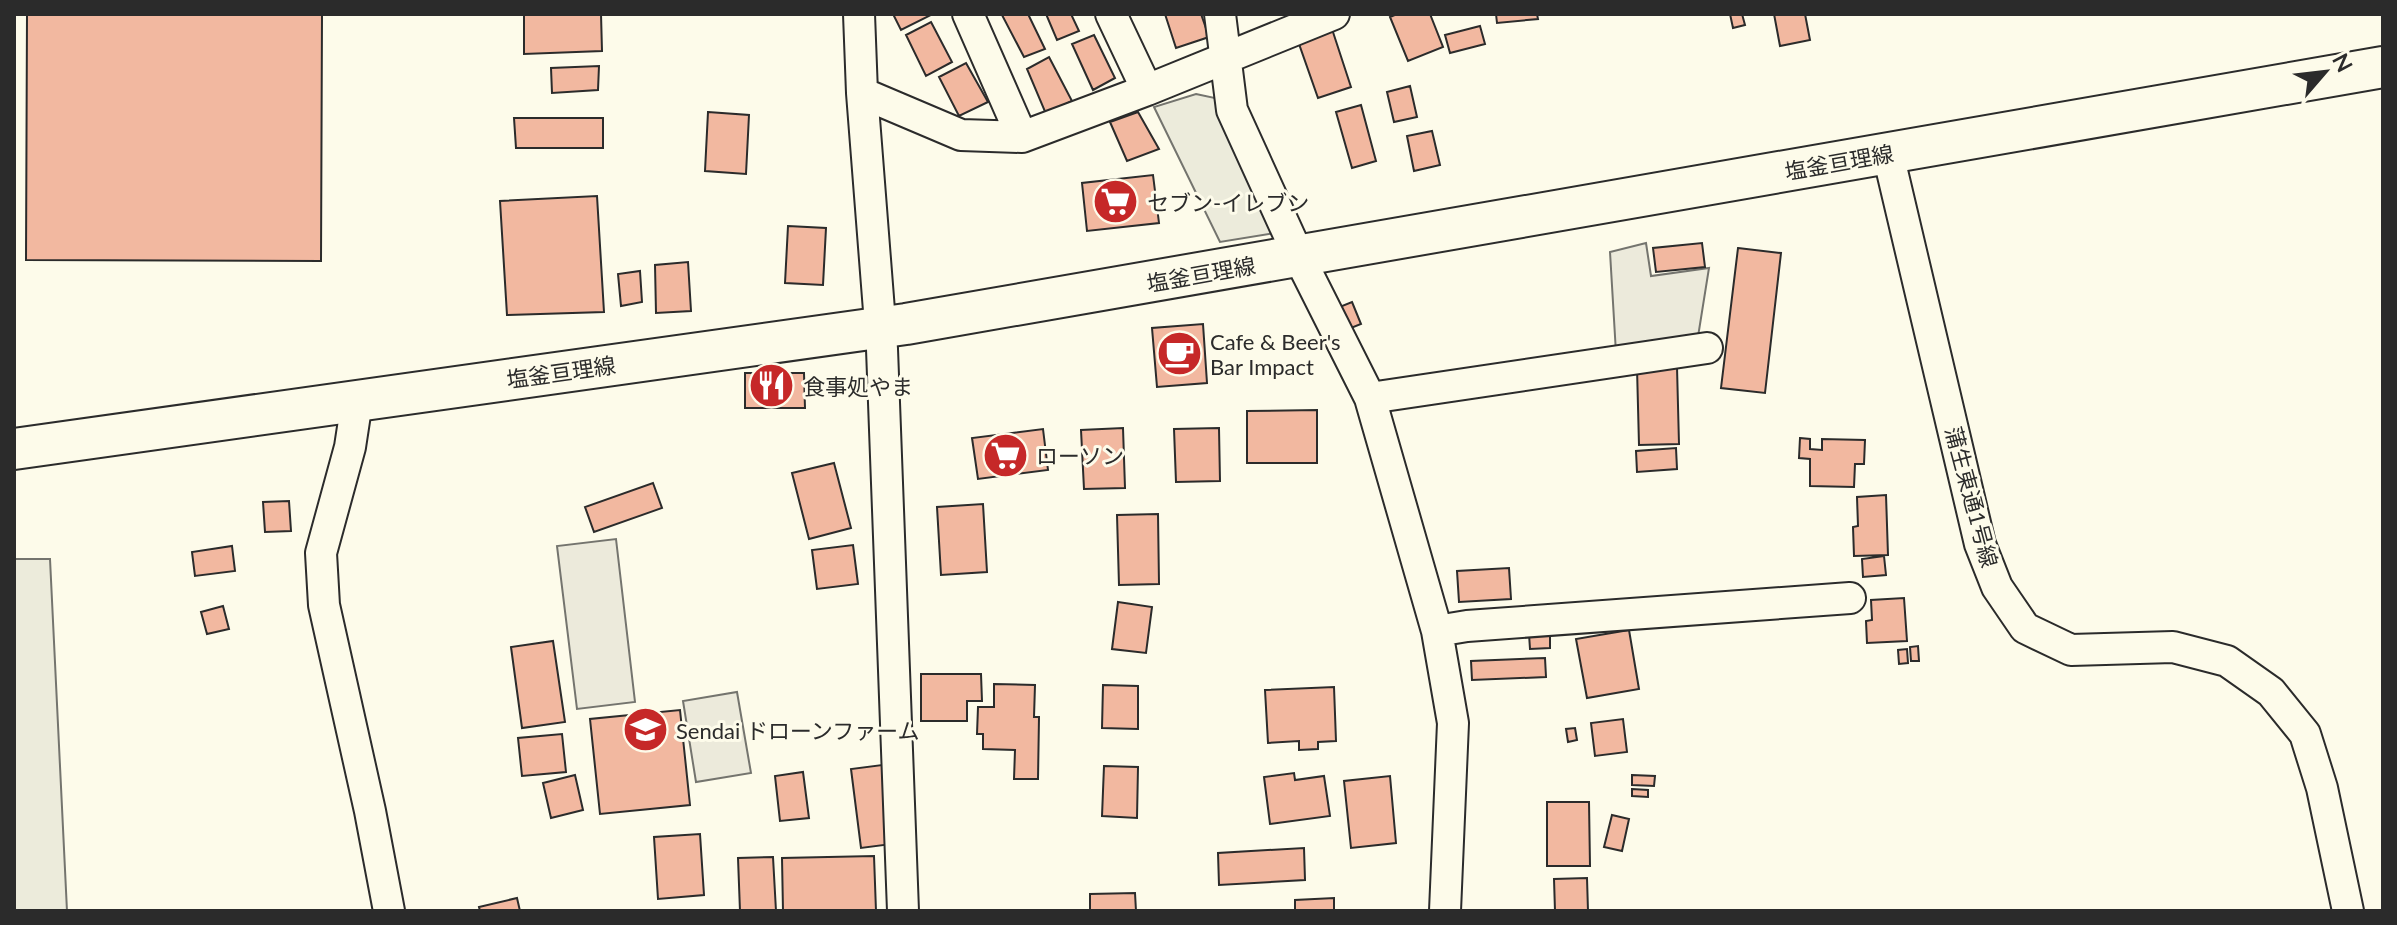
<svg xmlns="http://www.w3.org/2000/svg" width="2397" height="925" font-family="Lato,'Noto Sans JP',sans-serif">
  <rect width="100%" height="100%" fill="#fdfbea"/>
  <path fill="#ecebdb" stroke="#74746e" stroke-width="2" d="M1196,94L1215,98L1275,233L1220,242L1154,107Z
    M14,559H50L67,911H14Z"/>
  <path fill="#eceadb" stroke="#74746e" stroke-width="2" d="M1646,243L1651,276L1709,268L1697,343L1616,353L1610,252Z
    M616,539L635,702L577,709L557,546Z
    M737,692L751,773L696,782L683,701Z"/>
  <path fill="#f2b8a0" stroke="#2b2b2b" stroke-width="2" d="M27,14H322L321,261L26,260Z
    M524,14H601L602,51L524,54Z
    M893,14H931V15L901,30Z
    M1028,14L1045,49L1024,57L1002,15Z
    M1046,14H1071L1079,31L1057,40Z
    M1165,14H1201L1209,37L1176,48Z
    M1397,14H1430L1443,47L1408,61L1390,17Z
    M1496,14H1537L1538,19L1497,23Z
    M1730,14H1742L1745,25L1733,28Z
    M1774,14H1805L1810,40L1780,46Z
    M931,22L952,62L926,76L906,35Z
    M1480,26L1485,44L1450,53L1445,35Z
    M1332,29L1351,87L1318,98L1298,41Z
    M1094,35L1115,78L1093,90L1072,44Z
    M1049,57L1072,101L1046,114L1027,69Z
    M966,63L988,102L959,116L939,77Z
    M599,66L598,90L552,93L551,68Z
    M1410,86L1417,117L1394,122L1387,92Z
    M1361,105L1376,161L1352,168L1336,112Z
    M708,112L749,115L746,174L705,171Z
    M1138,112L1159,149L1127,161L1110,122Z
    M514,118H603V148H516Z
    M1432,131L1440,165L1414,171L1407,136Z
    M1153,175L1159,223L1087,231L1082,183Z
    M597,196L604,312L507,315L500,201Z
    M788,226L826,228L823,285L785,283Z
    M1702,243L1705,267L1656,272L1653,248Z
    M1738,248L1781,253L1765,393L1721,388Z
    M688,262L691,311L656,313L655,265Z
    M640,271L642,302L621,306L618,274Z
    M1352,302L1361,324L1346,330L1337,308Z
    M1203,324L1207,383L1157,387L1152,328Z
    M1677,367L1679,444L1639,445L1637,368Z
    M745,373H804L805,408H745Z
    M1317,410V463H1247V411Z
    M1123,428L1125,488L1084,489L1081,430Z
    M1219,428L1220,481L1176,482L1174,429Z
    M1043,429L1048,470L978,479L972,438Z
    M1800,438L1810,439V449L1822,450V439L1865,440L1864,464H1855L1854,487L1810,486V459L1799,458Z
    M1676,448L1677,469L1637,472L1636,451Z
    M834,463L851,528L809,539L792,473Z
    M653,483L662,508L594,532L585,507Z
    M1886,495L1888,555L1854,556L1853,527L1858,526L1857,497Z
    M289,501L291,531L265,532L263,502Z
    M983,504L987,572L941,575L937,507Z
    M1158,514L1159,584L1119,585L1117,515Z
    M853,545L858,584L817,589L812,550Z
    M232,546L235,571L195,576L192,552Z
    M1884,556L1886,575L1863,577L1862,559Z
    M1509,568L1511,599L1459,602L1457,571Z
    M1904,598L1907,641L1867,643L1866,621L1872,620L1871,600Z
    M1118,602L1152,607L1146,653L1112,649Z
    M223,606L229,629L207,634L201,612Z
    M1629,630L1639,689L1587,698L1576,639Z
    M1550,633V648L1530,649L1529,634Z
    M553,641L565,722L522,728L511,647Z
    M1918,646L1919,661H1911L1910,647Z
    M1907,649L1908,663L1899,664L1898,650Z
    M1545,658L1546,677L1472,680L1471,661Z
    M921,674H981L982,701H967V721H921Z
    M994,684L1035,685L1034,717H1039L1038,779H1014L1015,750L983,749V734H977L978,707H994Z
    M1103,685L1138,686V729L1102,728Z
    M1334,687L1336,741L1318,742V749L1299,750V741L1268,743L1265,690Z
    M680,710L690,805L600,814L590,719Z
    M1623,719L1627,752L1595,756L1591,723Z
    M1575,728L1577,740L1568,742L1566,729Z
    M562,734L566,772L522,776L518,738Z
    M882,765L892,844L861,848L851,769Z
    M1104,766L1138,767L1137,818L1102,816Z
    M803,772L809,818L780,821L775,776Z
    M1294,773L1295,780L1324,776L1330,816L1270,824L1264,777Z
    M575,775L583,810L551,818L543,783Z
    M1632,775L1655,776L1654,786L1632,785Z
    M1390,776L1396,843L1351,848L1344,781Z
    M1632,789L1648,790V797L1632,796Z
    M1547,802H1589L1590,866H1547Z
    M1612,815L1629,819L1622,851L1604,847Z
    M700,834L704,895L658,899L654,837Z
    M1304,848L1305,880L1219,885L1218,853Z
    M874,856L876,911H783L782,858Z
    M773,857L776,911H740L738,858Z
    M1587,878L1588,911H1555L1554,879Z
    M1135,893L1136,911H1090V894Z
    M517,898L520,911H480L479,907Z
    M1334,898V911H1295V900Z"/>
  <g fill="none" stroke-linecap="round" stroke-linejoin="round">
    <defs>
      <path id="minor" d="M859,14L862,93L882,349L903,911
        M968,14L1022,137
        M1111,14L1147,90
        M1220,14L1232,110L1299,257L1370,398L1437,631L1453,723L1445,911
        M862,93L961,135L1022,137L1147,90L1334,14
        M1888,154L1980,544L1997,587L2025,628L2071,650L2173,647L2227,661L2271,692L2305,734L2322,788L2348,911
        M1370,398L1707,348
        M357,401L350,447L321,553L324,605L370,811L389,911
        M1437,631L1467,626L1850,598"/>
      <path id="major" d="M14,449L906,324L2383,67"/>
    </defs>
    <use href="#minor" stroke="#2b2b2b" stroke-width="34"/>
    <use href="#major" stroke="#2b2b2b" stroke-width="44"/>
    <use href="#minor" stroke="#fdfbea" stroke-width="30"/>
    <use href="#major" stroke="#fdfbea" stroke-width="40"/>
  </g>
  <defs>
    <symbol id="supermarket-disc" viewBox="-11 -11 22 22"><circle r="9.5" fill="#c62828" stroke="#fdfbea"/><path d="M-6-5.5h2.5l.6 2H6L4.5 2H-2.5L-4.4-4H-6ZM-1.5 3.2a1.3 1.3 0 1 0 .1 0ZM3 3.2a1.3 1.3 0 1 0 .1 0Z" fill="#fff"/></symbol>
    <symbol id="cafe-disc" viewBox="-11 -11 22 22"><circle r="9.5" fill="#c62828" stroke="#fdfbea"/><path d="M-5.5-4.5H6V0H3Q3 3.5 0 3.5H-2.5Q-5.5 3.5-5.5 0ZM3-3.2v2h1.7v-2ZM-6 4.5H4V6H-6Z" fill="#fff"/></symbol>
    <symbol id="restaurant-disc" viewBox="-11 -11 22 22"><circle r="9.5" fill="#c62828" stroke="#fdfbea"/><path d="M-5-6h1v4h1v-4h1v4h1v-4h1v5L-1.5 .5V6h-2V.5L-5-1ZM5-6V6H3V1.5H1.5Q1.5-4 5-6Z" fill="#fff"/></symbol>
    <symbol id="school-disc" viewBox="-11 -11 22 22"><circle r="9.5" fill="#c62828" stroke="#fdfbea"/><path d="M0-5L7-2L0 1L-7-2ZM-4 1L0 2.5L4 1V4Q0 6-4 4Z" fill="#fff"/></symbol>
  </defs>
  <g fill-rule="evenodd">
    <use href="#supermarket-disc" x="1090" y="176" width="51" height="51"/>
    <use href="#cafe-disc" x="1154" y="328" width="51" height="51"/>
    <use href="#restaurant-disc" x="746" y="360" width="51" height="51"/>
    <use href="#supermarket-disc" x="980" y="430" width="51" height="51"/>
    <use href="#school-disc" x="620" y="704" width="51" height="51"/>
  </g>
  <g text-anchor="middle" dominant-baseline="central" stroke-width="6" stroke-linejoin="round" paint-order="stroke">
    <g font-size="22" fill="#2b2b2b" stroke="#fdfbea">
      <text transform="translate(1839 162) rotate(-10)">塩釜亘理線</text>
      <text transform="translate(1201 274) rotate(-10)">塩釜亘理線</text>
      <text transform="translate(561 372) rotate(-8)">塩釜亘理線</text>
      <text transform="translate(1972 497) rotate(75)">蒲生東通1号線</text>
    </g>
    <g font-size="22" fill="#2b2b2b" stroke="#fdfbea" text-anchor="start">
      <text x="1147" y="202">セブン-イレブン</text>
      <text x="1210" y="341">Cafe &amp; Beer's<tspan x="1210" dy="25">Bar Impact</tspan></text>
      <text x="803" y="386">食事処やま</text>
      <text x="1036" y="455">ローソン</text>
      <text x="676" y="730">Sendai ドローンファーム</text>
    </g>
  </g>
  <rect width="2397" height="925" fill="none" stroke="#2b2b2b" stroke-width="32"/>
  <g transform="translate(2325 72) rotate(62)" stroke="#fdfbea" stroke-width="6" paint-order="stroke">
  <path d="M0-6L14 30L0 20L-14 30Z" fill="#2b2b2b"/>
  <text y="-12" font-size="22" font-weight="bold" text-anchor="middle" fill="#2b2b2b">N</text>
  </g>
</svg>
